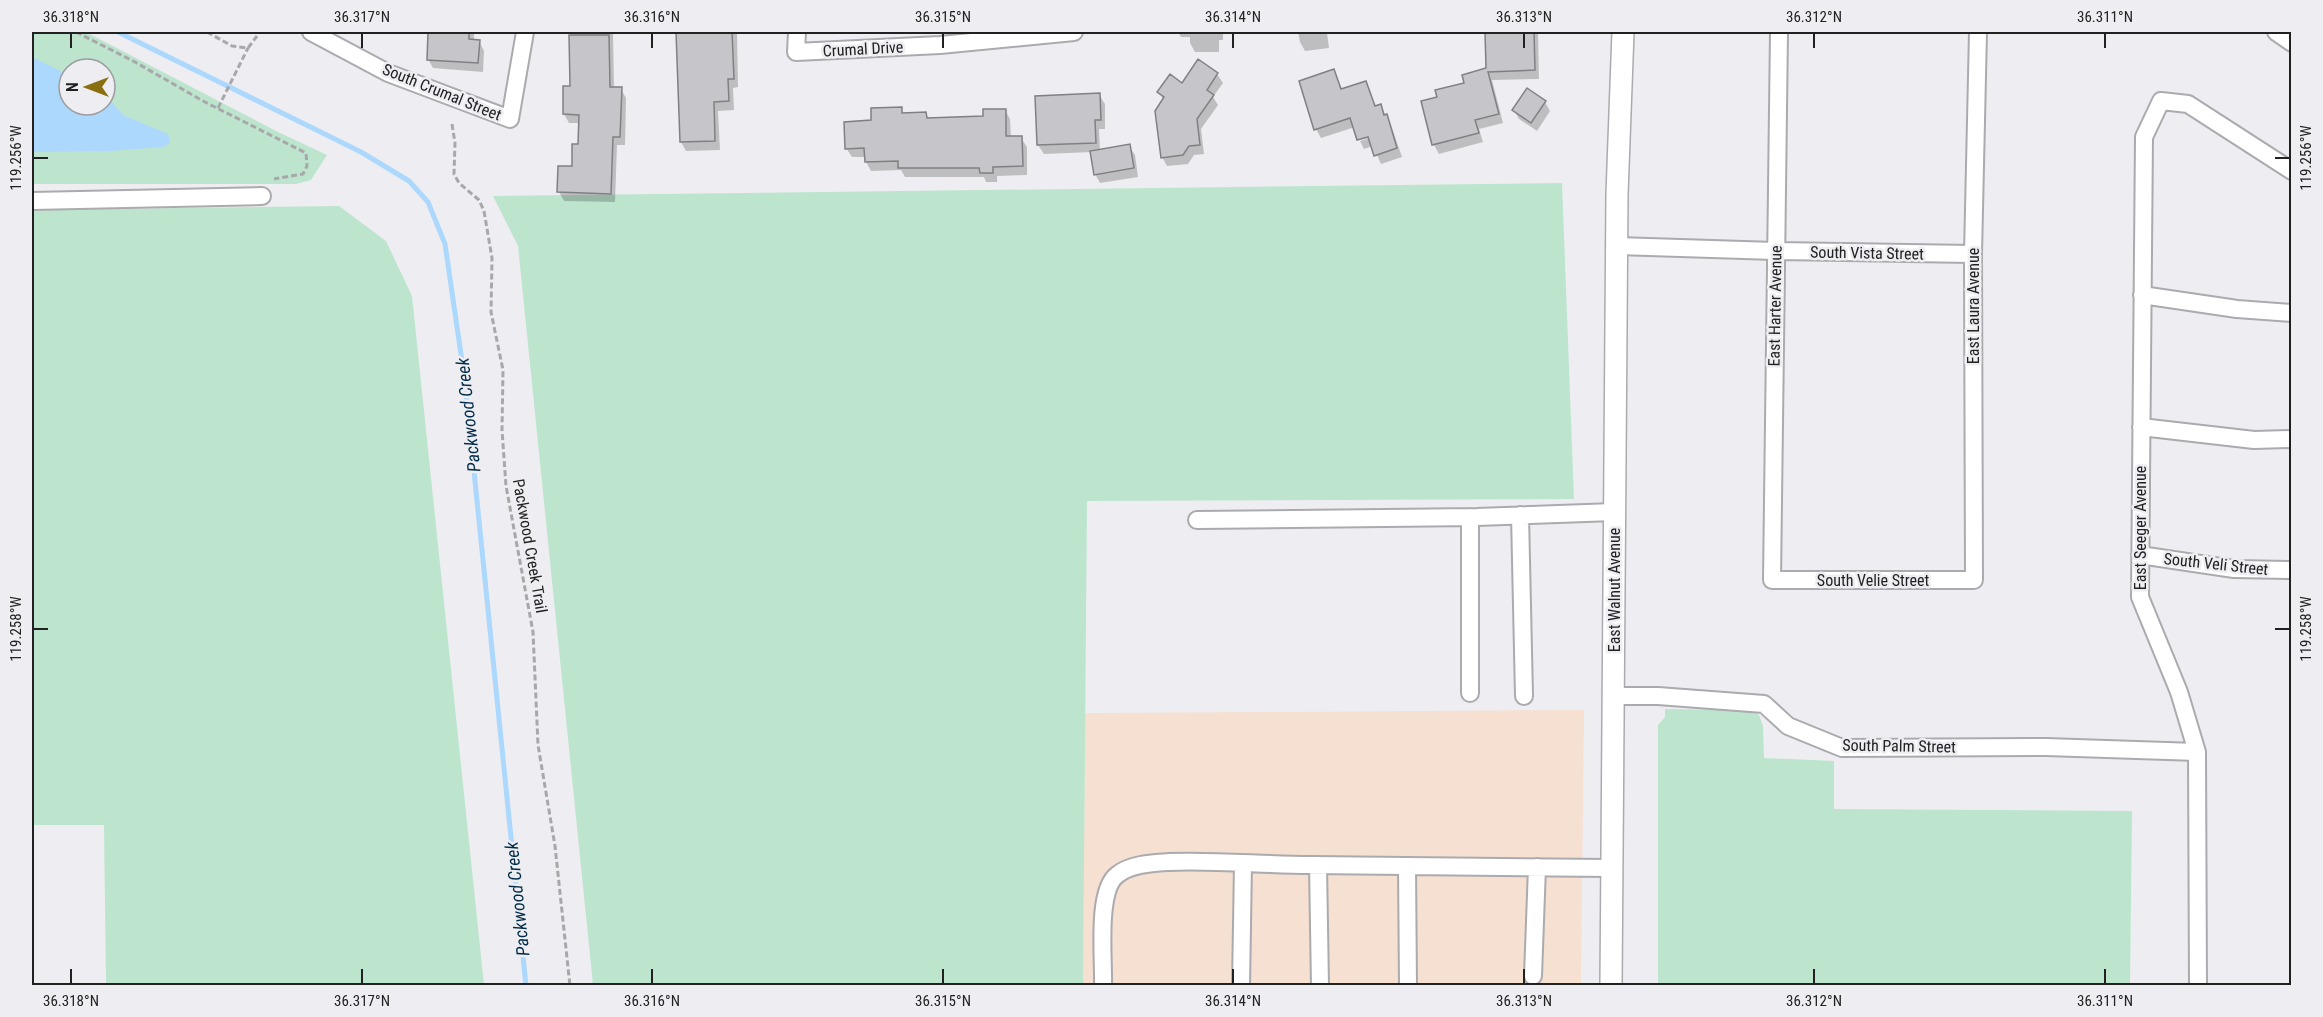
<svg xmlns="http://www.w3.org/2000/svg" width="2323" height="1017" font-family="'Roboto Condensed',sans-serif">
  <rect width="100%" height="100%" fill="#eeeef2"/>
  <path fill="#f5e0d2" d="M1584,710L1581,985L1083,986L1085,713Z"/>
  <path fill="#bde5ce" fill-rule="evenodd" d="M32,32H86L276,131L327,155L311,180L296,184H32ZM69,69H105V105H69Z
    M1562,183L1574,499L1087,501L1083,985H593L518,246L493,196Z
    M339,206L386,241L412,296L484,985H106L104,825H32V210Z
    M1665,709L1751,710L1759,715L1763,726L1764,758L1834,761V809L2132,811L2130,985L1658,986V725L1665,717Z"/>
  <path fill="#abd8fc" d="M32,57L69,75V105H105V95L123,115L168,134L170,143L163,147L109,151L32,152Z"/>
  <path fill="#0003" d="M430,32H474V41H479L484,51L483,72L433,68L428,59Z
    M571,32H613L614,89H621L626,98L625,145H617L615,202L564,201L559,192L573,168L580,145V123H569L564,114L571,88Z
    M691,32H737L738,87L733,88L734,110L718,111L720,150L686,151L681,142Z
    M1178,32H1223V40H1219V52H1195L1190,43V37H1181Z
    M1298,32H1343L1327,33L1329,48L1305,51L1300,42Z
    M1486,32H1538L1539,79L1492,80L1503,123L1479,129L1483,142L1439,154L1434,145L1439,99L1488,70Z
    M1199,61L1217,74L1223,83L1213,97L1218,105L1201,129L1204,154L1194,155L1188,164L1167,166L1162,157L1164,101L1159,92L1182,85Z
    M1334,71L1342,90L1366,82L1376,107L1380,105L1391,125L1402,157L1381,164L1373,146L1364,149L1360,141L1376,136L1355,127L1321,138L1316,129Z
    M1099,95L1105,104V129H1099L1100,151L1129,146L1135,155L1138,177L1100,183L1095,174L1092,152L1044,154L1038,145L1036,97Z
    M1545,102L1550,111L1537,131L1519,119L1514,110Z
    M901,109L904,115L926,114L929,119L984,118L1005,110L1010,119L1011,138H1021L1027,147V175L997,176V182H986L984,177H905L901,170L871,171L866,162V157H852L846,148L873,122Z"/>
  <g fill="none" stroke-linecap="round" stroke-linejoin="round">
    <path stroke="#abd8fc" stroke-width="5" d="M118,32L361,152L409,181L428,202L445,244L465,382L526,986"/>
  </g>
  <path fill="#c6c6ca" stroke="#808084" stroke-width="1.5" d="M428,32H469V39L480,40L478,63L427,60Z
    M676,32H732L734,79H728L729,101L714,102L715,141L680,142Z
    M1485,32H1534L1535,70L1488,72L1499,114L1475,120L1479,133L1432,145L1421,101L1437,97L1435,90L1464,83L1462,75L1486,68Z
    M569,35H609L610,87H622L620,137H613L611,194L557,192L558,166H572V144H578L579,115L563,114V86H570Z
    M1198,59L1218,73L1207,90L1214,95L1197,119L1200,145L1189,146L1183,155L1161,158L1155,111L1164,97L1157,92L1170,74L1182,83Z
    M1334,69L1341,89L1366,81L1375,106L1381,104L1384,115L1387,114L1397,148L1374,156L1368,137L1357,140L1350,118L1314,130L1299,81Z
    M1527,88L1546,101L1531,123L1512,110Z
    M1100,93L1101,120H1095L1096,143L1037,145L1035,96Z
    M902,107V113L926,112L927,118L983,116V109H1006V136H1022L1023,166L993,167V173H980L979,168H898V161L865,162L864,148L845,149L844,122L871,120V108Z
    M1130,144L1134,168L1094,175L1090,151Z"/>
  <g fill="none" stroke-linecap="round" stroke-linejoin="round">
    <defs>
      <path id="minor" d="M311,32L388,73L510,119L525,32
        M797,32L796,52L940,45L1074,32
        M1779,32L1772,580H1974L1973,254L1978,32
        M2276,32L2292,43
        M32,201L262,196
        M1617,246L1775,251L1973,254
        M2142,295L2237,309L2292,313
        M2141,427L2254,440L2292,439
        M1520,515L1524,696
        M1470,517V693
        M1197,520L1477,517L1614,512
        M2140,555L2234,569L2292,570
        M1614,696H1658L1764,704L1788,726L1842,748L2046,747L2197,752
        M1318,865L1320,986
        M1407,866L1408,986
        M1533,976L1537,867
        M1103,986C1104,960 1096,891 1117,875C1130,864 1153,863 1169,862C1216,860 1263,865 1310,865C1411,866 1511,867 1611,868
        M1241,986L1243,863
        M2198,986L2197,752L2179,692L2140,597L2144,137L2161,101L2188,104L2292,171"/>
      <path id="major" d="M1611,986L1617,194L1623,32"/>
    </defs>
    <use href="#minor" stroke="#abaaae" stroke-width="20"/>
    <use href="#major" stroke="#abaaae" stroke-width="24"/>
    <path stroke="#a8a8ab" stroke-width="3" stroke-dasharray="6 3" stroke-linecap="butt" d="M76,32L135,62L203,101L306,153L307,166L303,174L274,179
      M207,32L232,46L248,48L257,36
      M218,108L248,48
      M452,124L455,143L454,174L459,183L479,200L484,211L492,258L491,312L503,370L502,430L506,486L533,632L538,745L555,846L570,986"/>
    <use href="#minor" stroke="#fff" stroke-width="16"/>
    <use href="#major" stroke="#fff" stroke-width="21"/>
  </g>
  <path fill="none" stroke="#212122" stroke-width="2" d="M71,33V48M362,33V48M652,33V48M943,33V48M1233,33V48M1524,33V48M1814,33V48M2105,33V48M33,158H48M2275,158H2290M33,629H48M2275,629H2290M71,969V984M362,969V984M652,969V984M943,969V984M1233,969V984M1524,969V984M1814,969V984M2105,969V984"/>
  <g text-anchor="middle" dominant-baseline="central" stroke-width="5" stroke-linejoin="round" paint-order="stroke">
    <g font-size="16" fill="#212122" stroke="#eeeef2">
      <text transform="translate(863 49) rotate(-3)">Crumal Drive</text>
      <text transform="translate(442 92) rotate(22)">South Crumal Street</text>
      <text transform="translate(1867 253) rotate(1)">South Vista Street</text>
      <text transform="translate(1775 306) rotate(-89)">East Harter Avenue</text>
      <text transform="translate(1973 306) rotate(-90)">East Laura Avenue</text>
      <text transform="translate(2140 528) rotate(-90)">East Seeger Avenue</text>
      <text transform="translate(530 546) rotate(80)">Packwood Creek Trail</text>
      <text transform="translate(2216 564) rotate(6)">South Veli Street</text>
      <text x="1873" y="580">South Velie Street</text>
      <text transform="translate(1614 590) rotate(-90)">East Walnut Avenue</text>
      <text transform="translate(1899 746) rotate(1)">South Palm Street</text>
    </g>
    <g font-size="18" font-style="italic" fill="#002c49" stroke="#eeeef2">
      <text transform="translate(468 415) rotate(-96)">Packwood Creek</text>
      <text transform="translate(517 899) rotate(-96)">Packwood Creek</text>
    </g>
  </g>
  <rect width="2323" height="1017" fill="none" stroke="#eeeef2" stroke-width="66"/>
  <g transform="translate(87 87) rotate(270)"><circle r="28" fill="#eeeef2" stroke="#9c9c9f" stroke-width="1.5"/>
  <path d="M0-4.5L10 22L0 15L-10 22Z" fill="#8a6f11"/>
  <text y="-9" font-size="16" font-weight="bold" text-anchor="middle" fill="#212122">N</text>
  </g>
  <rect x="33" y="33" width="2257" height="951" fill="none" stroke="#212122" stroke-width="2"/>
  <g font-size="15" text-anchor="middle" fill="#212122">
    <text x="71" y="22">36.318°N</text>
    <text x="362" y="22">36.317°N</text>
    <text x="652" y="22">36.316°N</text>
    <text x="943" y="22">36.315°N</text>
    <text x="1233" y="22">36.314°N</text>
    <text x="1524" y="22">36.313°N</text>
    <text x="1814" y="22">36.312°N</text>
    <text x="2105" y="22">36.311°N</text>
    <text transform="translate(2306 158) rotate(-90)" y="5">119.256°W</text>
    <text transform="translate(16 158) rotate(-90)" y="5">119.256°W</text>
    <text transform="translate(2306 629) rotate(-90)" y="5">119.258°W</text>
    <text transform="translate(16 629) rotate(-90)" y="5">119.258°W</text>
    <text x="71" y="1006">36.318°N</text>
    <text x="362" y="1006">36.317°N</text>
    <text x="652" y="1006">36.316°N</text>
    <text x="943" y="1006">36.315°N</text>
    <text x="1233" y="1006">36.314°N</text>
    <text x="1524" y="1006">36.313°N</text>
    <text x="1814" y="1006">36.312°N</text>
    <text x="2105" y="1006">36.311°N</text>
  </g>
</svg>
